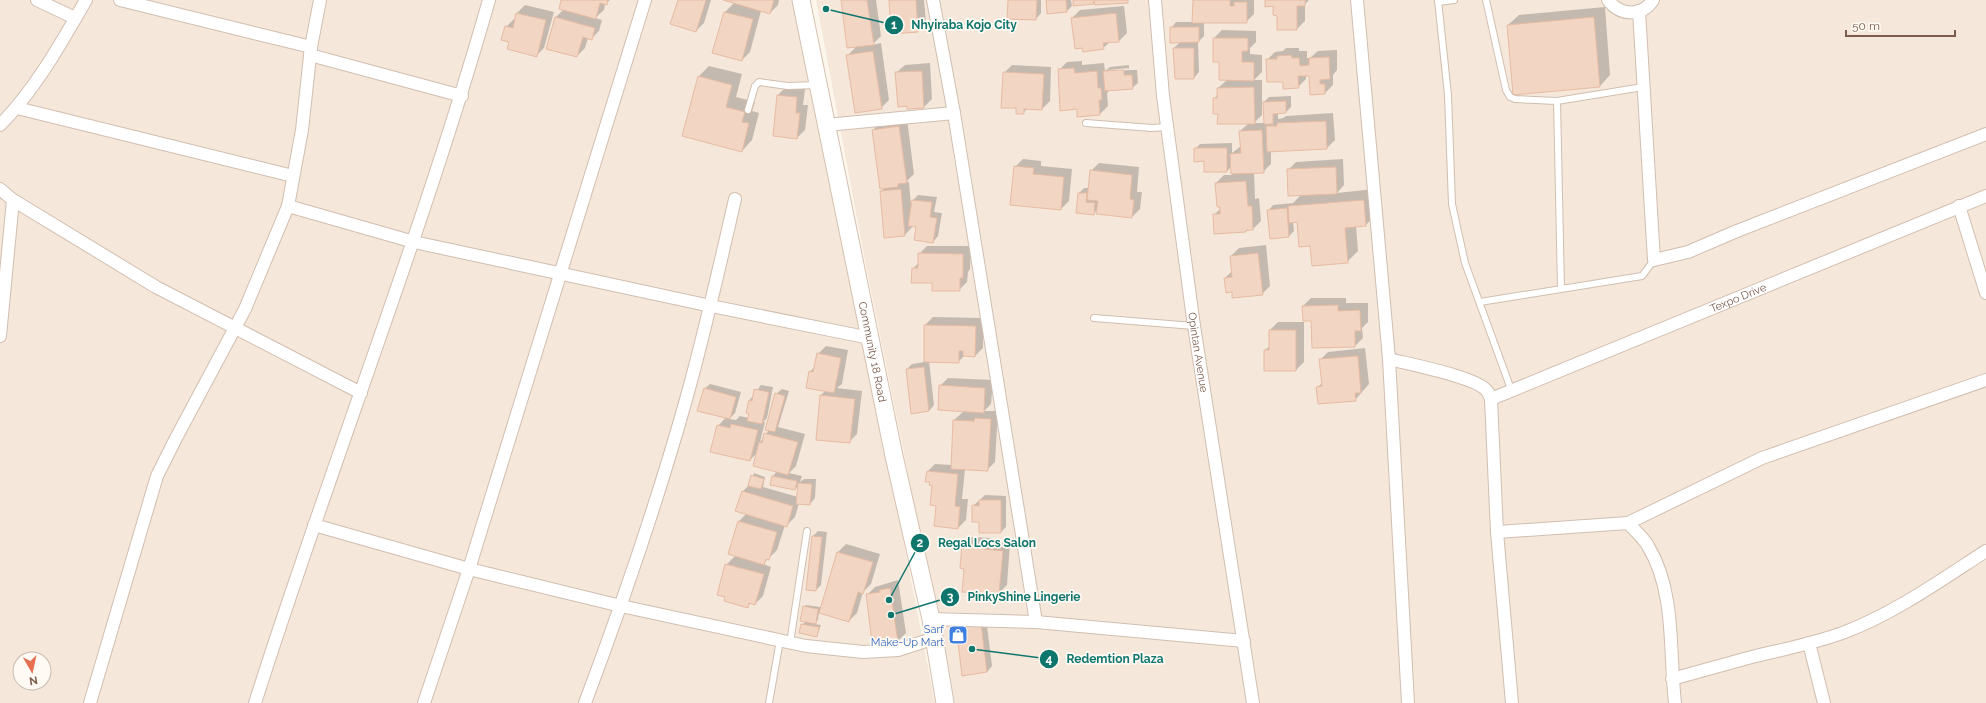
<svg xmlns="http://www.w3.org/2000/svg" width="1986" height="703" font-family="Raleway,sans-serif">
  <rect width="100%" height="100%" fill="#fdf6ec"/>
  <path fill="#f5e8da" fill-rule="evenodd" d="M0,0H798L935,703H0ZM20,659H44V683H20Z
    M816,0H1986V703H949L931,588L866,266Z"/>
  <path fill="#0003" fill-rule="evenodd" d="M562,0H610L605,4L604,10L595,18L602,20L599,31L591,39L588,38L585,48L577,56L556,17L564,9Z
    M679,0H711L704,23L696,31Z
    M724,0H779L778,5L770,13L761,11L750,52L742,60L714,53L725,12L734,3Z
    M842,0H876L881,36L872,45L881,43L889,100L881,108L848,55L857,46Z
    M890,0H924L926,23L918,31Z
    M1009,0H1041V13L1036,19Z
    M1047,0H1071L1072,6L1067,11Z
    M1194,0H1254V14L1246,22H1204V36L1198,42L1199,72L1194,78L1174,48L1181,41L1171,28L1176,22H1193Z
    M1266,0H1309L1305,4V21L1297,29L1278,15L1274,5Z
    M525,5L554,12L544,48L536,56L510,41L506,27L514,19H516L517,13Z
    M1124,6L1127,33L1119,41L1110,42L1103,48L1072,18L1080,10Z
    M1605,7L1610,75L1600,86L1508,25L1519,15Z
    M1222,30L1256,31V42L1250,48V54L1262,55V72L1254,80H1262V115L1254,123H1265L1264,102L1269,97L1291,96V107L1286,112L1278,113V119L1283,118L1286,116L1333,113L1335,140L1327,148L1271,151V164L1263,172H1254L1255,199L1259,198L1261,221L1253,229L1246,231L1214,215L1221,208L1216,183L1224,175H1232V166L1227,171L1205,160L1195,149L1200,144L1232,143V153L1241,146L1240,131L1249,123L1219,113L1214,99L1218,94V88L1227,80L1214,38Z
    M1286,48H1299V51H1307V58H1310L1318,51L1337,50V70L1333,75V85L1325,93L1310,74L1306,75V79L1298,87L1284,81L1267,60L1275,52L1283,51Z
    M1082,61V65L1104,63L1105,71L1110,67L1129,65V70H1137L1138,83L1132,88L1109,90L1107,94L1108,106L1100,114L1059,70L1067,62ZM1129,68V70L1108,72V70Z
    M930,63L932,99L924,107L896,73L905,65Z
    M1012,65L1051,67L1050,101L1042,109L1028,108L1023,113L1004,73Z
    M709,66L742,74L736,97L755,102L752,111L759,113L752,140L742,151L683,135L699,76Z
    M786,87L805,89L803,105H808L805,130L797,138L774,135L778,95Z
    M907,119L914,174L906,182H909L911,205L913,200L918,195L937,197L934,212L942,213L938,236L933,242L917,226H913L905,235L881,191L885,188L873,130L881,122Z
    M1023,159L1041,161V166L1072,169L1069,201L1061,209L1015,167Z
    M1343,159L1344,185L1337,193L1374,189L1376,214L1366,225L1356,226L1358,251L1347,262L1311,245L1297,221L1293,222L1294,231L1289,236L1268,211L1273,205L1293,203L1301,195L1288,170L1296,162Z
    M1099,163L1139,167L1137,192H1142L1140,209L1132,217L1098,209L1094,213L1079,193L1084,188H1089L1091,171Z
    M1266,245L1270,286L1262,294L1233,291L1225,278L1233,270L1231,256L1239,248Z
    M927,246H971L970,269L968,272L967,282L959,290L933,282L913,269L919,262V254Z
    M1311,298H1346V303H1368V322L1362,328L1363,338L1355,346L1312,320L1303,306Z
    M933,317L983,318V348L975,356L965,355L958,362L929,361L934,405L929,411L907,369L912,364L925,362V325Z
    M1278,322H1304V362L1296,370L1265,350L1270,346V330Z
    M826,346L848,350L842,384L837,388L862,391L857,434L849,442L821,395L826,390L810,372L815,366L818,354Z
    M1365,348L1369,384L1355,400L1317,388L1323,382L1320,360L1328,352Z
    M948,378L993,380L991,404L984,411H998L995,462L987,470L965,469L962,499H968L966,520L958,528L937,505L933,485L927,472L935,464L952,465L954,420L964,411L940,386Z
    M710,384L741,392L735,413L729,419L736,420L740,416L749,418V401L761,385L773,387L767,418L763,422H765L760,442L769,430L776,394L782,389L789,391L778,427L805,434L796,466L789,473L802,476L800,482L804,479H816L815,498L810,504L799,503L795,517L787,525H785L777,550L763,564L771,567L763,596L755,604L751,603L747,607L726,565L735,556L739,521L746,514L743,491L749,485L754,473L765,477L763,487L798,497L799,485L795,489L771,484L773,476L777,471L758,452L750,460L718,426L726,417L704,389Z
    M985,495L1006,496V527L1001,532L980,521L973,506Z
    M818,531L827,532L821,585L816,590L807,589L813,536Z
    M971,537L992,538L991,542L1010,543L1007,585L999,593L965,568L963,545Z
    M846,544L880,554L871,584L863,592L857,613L849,621L819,612L818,620L814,624L821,625L817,635L802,625L806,621L804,607L806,605L820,607V613L838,552Z
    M898,580L906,633L898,641L867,595L875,587Z
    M986,618L992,666L987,672L957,627L962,621Z"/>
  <path fill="#f3d5c3" stroke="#e6bba3" d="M561,0H608L607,5L600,3L596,19L559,9Z
    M678,0H706L696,32L670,24Z
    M723,0H774L770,14Z
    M841,0H867L874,45L847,48Z
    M889,0H916L918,32L891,34Z
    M1008,0H1037L1036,20L1007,19Z
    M1046,0H1066L1067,12L1047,14Z
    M1073,0H1093L1094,4L1073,6Z
    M1094,0H1128V3L1095,5Z
    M1193,0H1230V6H1234V2H1247V23H1192Z
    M1265,0H1305V6H1297V30H1277V16L1273,15V6L1265,7Z
    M724,12L753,19L742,61L712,53Z
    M516,13L546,20L537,57L507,49L509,42L501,40L505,26L513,28Z
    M1116,13L1119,42L1103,43L1104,49L1083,52L1082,48L1075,49L1071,18Z
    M555,17L595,28L592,40L583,37L577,57L546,49Z
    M1594,17L1600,87L1513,95L1507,25Z
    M1170,27H1199V42L1170,43Z
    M1213,38H1248V51H1242V62H1254V81L1219,80V62H1213Z
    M1173,48H1194V79H1175Z
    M873,51L882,109L855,113L846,55Z
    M1291,55L1292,58H1299L1300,66L1309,65V58L1329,57L1330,79L1320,80V84H1325V94L1310,95L1309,76H1298L1299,88L1283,89V82H1267L1266,59H1277V56Z
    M1074,68L1075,73L1097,71L1098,88H1101L1102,100H1099L1100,115L1077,117V109L1060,111L1058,69Z
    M1124,70V75H1132L1133,89L1105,91L1103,71Z
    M922,71L924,108L907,109V106L898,107L895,72Z
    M1003,72L1044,74L1042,110L1024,109V114H1016V108H1001Z
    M698,76L732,85L726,107L745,112L742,122L749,123L742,152L682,136Z
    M1254,87L1255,124H1217L1218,114H1213V98H1217V88Z
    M777,95L797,97L796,113H800L797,139L773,136Z
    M1286,101V113L1273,114V124H1264L1263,102Z
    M1326,121L1327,149L1267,152L1266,126H1277V123Z
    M899,126L907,183L898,184V187L880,189L872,130Z
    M1262,130L1264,173L1231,174L1230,154L1241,153L1239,131Z
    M1194,148H1227V172H1204V161L1194,162Z
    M1014,166L1034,168L1033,174L1064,177L1061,210L1010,205Z
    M1336,167L1337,194L1288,196L1287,169Z
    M1090,170L1132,175L1130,199L1134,200L1132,218L1096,214L1098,201L1087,200Z
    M1246,181L1248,206H1252L1253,230H1246V232L1214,234L1213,214H1220V207H1217L1215,183Z
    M901,189L905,236L884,238L880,191Z
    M1078,193H1087L1086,202L1095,203L1094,215L1076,213Z
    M912,200L932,202L930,217L937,218L933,243L914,240L916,227L908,226Z
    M1364,200L1366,226L1345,228L1348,263L1312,266L1310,246L1299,247L1297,222L1289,223L1288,206Z
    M1287,208L1289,237L1270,239L1267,210Z
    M918,253L963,254V278H960V291H932V283H911L912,268H918Z
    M1258,253L1263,295L1232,298V292L1226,293L1224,278L1232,277L1230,256Z
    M1338,305V311L1360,310L1361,331H1355V347L1312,348L1311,321H1303L1302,306Z
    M924,325L976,326L975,357L963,356V351H959V363L924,362Z
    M1269,330H1296V371H1264V350H1269Z
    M817,353L841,358L834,393L806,388L809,371L813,372Z
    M1358,356L1361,393H1355L1356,401L1318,404L1316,387L1322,386L1319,359Z
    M924,367L929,411L911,414L906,369Z
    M939,385L985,388L984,413L938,410Z
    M704,388L736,397L730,419L697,411Z
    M754,389L769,392L762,424L747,421L749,414L746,413L749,400L752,401Z
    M775,393L785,396L775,432L765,430Z
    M820,395L855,399L850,443L816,440Z
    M975,418L991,419L988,471L951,469L953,420L974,421Z
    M731,424L758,430L750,461L710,452L717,425L730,428Z
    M764,433L798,442L788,475L753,466L759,442L762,443Z
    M927,471L958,474L955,506L960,507L958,529L934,526L936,506L930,505L932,486L929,485L930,482H925Z
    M751,475L764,479L761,489L748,486Z
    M772,476L797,481L795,490L770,485Z
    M798,483L812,484L810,505L796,504Z
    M742,491L793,506L787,527L735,511Z
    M979,500H1001V533H979V522H972V505L979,506Z
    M738,521L777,532L769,560L766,559L764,565L728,554Z
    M812,536L822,537L816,591L806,590Z
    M962,544L984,546V549L1003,551L999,594L962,592L964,569L960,568Z
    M837,552L873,562L863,594L858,592L849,622L819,613Z
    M725,564L764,574L755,605L749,603L748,608L724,601L725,597L717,595Z
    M890,588L898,642L886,644L872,642L866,594L880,592L879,590Z
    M803,606L818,609L816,624L800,621Z
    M981,623L987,672L962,676L956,626Z
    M801,624L819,627L817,637L799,633Z"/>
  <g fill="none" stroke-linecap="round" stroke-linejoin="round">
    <defs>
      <path id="service" d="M1438,0L1448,95L1452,204L1465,263L1512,392
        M1486,0L1506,90L1510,97L1515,99L1557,101L1643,87
        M1438,2L1454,0
        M1557,101L1561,289
        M748,110L755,86L759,82L788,86L817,85
        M1086,123L1152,128L1167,127
        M1480,302L1642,276L1654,260
        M1094,318L1194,326
        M790,643L807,531
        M769,703L780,640"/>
      <g id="minor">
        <path d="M37,0L75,18"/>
        <path d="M120,0L311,47"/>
        <path d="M933,0L954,113L1036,622"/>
        <path id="s1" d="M1155,0L1163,96L1194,326L1253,703"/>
        <path d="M1357,0L1389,359L1408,703"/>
        <path d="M1608,0C1620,16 1642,17 1653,0"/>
        <path d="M1639,11L1654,260L1688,252L1737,231L1986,134"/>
        <path d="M310,55L462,96"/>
        <path d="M17,108L293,176"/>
        <path d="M0,125C35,90 61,43 86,0"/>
        <path d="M826,125L954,113"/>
        <path d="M0,189L13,200L156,287L361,393"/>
        <path d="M288,206L414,242L711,306L870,338"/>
        <path d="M1959,206L1986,293"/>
        <path d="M0,336L13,200"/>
        <path d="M1389,359C1408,364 1477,377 1487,391C1489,393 1490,397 1491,399L1497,532L1512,703"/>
        <path id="s2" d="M1491,399L1986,196"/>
        <path d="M1628,523C1635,531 1643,537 1648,546C1676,592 1669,652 1675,703"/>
        <path d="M314,525L469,569L621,606L806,646L863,652L898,650L935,638"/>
        <path d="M1497,532L1628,523L1762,458L1986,380"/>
        <path d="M931,619L1036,622L1244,641"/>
        <path d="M1809,643L1824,703"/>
        <path d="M1672,679C1697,672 1723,665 1748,658C1780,650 1813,644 1845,632C1895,613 1941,580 1986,551"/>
        <path d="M90,703L157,476L175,440L245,309L288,206L302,130L311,47L320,0"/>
        <path d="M255,703C330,467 421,238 489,0"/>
        <path d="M424,703L469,569L645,0"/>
        <path d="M585,703C623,602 658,500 687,396C705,331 720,265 735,199"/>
      </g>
      <g id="secondary">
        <path id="s3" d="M801,0L894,456L931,619L945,703"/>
      </g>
    </defs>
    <use href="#service" stroke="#d1beb0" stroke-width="8"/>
    <use href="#minor" stroke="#d1beb0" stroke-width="14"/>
    <use href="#secondary" stroke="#d6c0b0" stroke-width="19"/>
    <use href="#service" stroke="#fff" stroke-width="6"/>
    <use href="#minor" stroke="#fff" stroke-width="12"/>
    <use href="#secondary" stroke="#fff" stroke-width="17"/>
  </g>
  <defs>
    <symbol id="shop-square" viewBox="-11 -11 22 22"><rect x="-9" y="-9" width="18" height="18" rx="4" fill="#3f7fe0" stroke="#fffaf3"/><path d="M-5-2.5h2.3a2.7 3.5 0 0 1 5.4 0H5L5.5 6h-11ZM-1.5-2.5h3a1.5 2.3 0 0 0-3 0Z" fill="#fff"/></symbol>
  </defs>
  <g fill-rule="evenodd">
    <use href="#shop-square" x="947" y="624" width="22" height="22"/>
  </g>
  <g text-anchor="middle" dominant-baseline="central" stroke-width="3.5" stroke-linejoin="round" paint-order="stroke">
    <g font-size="11" fill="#7a5c4d" stroke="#fffaf3">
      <text stroke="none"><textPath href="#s2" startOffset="267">Texpo Drive</textPath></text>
      <text stroke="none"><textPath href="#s3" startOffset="359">Community 18 Road</textPath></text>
      <text stroke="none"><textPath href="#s1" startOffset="355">Opintan Avenue</textPath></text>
    </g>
    <g font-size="11" fill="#366cbe" stroke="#fffaf3" text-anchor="end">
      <text x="944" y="629">Sarf<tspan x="944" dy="13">Make-Up Mart</tspan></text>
    </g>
  </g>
  <path fill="none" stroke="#0f766e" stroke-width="1.5" d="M826 9L894 25M889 600L920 543M891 615L950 597M972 649L1049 659"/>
  <g fill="#0f766e" stroke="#fffaf3" stroke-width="1.5">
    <circle cx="826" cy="9" r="4"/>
    <circle cx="889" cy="600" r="4"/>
    <circle cx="891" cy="615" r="4"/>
    <circle cx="972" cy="649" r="4"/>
    <circle cx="894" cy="25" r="10"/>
    <circle cx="920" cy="543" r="10"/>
    <circle cx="950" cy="597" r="10"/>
    <circle cx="1049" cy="659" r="10"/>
  </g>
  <g font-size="12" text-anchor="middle" font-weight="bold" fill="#fff">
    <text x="894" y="29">1</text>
    <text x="920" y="547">2</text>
    <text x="950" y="601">3</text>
    <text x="1049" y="663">4</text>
  </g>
  <g font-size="12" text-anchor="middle" font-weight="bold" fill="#0f766e" stroke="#fffaf3" stroke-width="3.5" stroke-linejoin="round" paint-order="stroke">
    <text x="964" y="29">Nhyiraba Kojo City</text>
    <text x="987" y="547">Regal Locs Salon</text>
    <text x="1024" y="601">PinkyShine Lingerie</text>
    <text x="1115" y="663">Redemtion Plaza</text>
  </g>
  <g transform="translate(32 671) rotate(171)"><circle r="19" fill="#fffaf3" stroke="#cabbb1"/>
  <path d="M0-3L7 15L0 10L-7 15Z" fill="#e76f51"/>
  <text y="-6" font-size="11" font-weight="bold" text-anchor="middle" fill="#7a5c4d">N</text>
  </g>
  <path d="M1846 30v6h109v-6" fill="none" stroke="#7a5c4d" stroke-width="2"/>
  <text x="1852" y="30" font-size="12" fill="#7a5c4d" stroke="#fffaf3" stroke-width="3" paint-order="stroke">50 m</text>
</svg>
